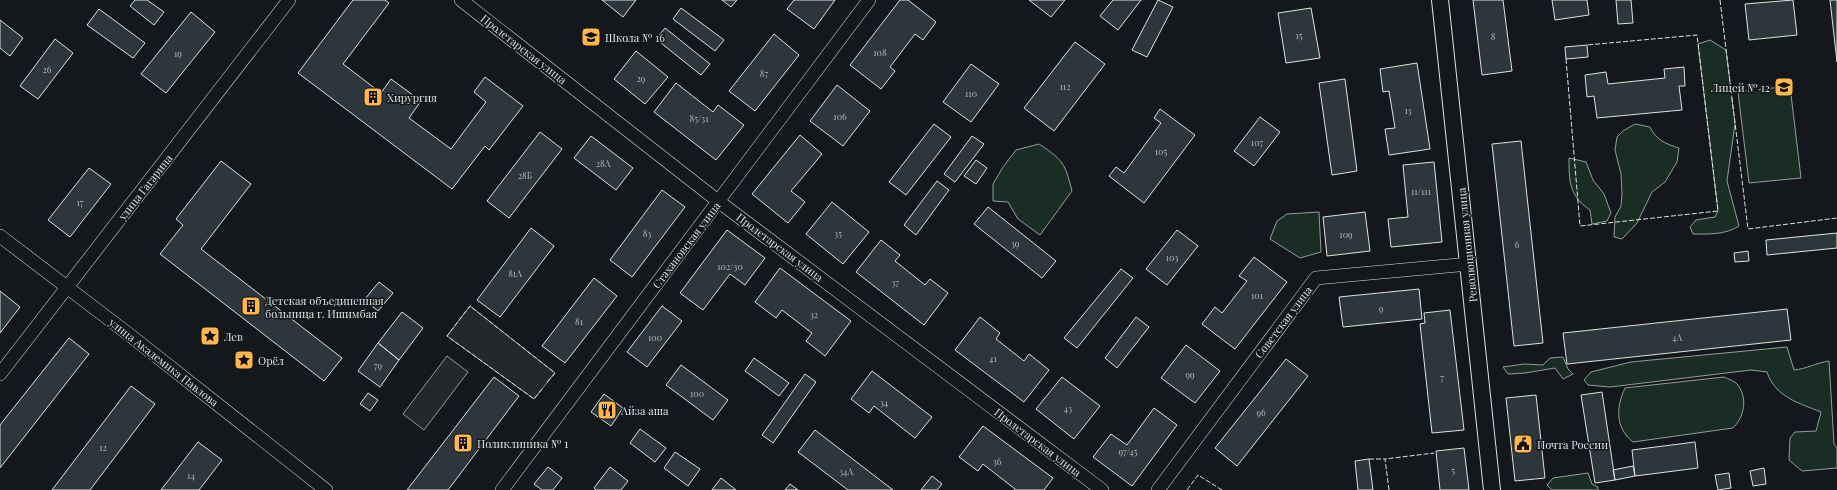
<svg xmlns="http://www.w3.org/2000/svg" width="1837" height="490" font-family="'Playfair Display',serif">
  <rect width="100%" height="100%" fill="#14181c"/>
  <path fill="#1a2d24" stroke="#939e99" d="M1710,40L1726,50L1735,124L1727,181L1739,226C1725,235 1709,234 1693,234L1690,227L1696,220L1715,217L1718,211L1698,44Z
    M1790,86L1801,178L1749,183L1738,92Z
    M1635,124L1650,127C1656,140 1666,144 1679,148L1677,162L1665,182L1652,192L1637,223L1622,239L1614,237L1615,217L1621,206L1622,194L1621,174L1615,150L1617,137L1623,131Z
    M1039,144C1063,160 1065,163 1072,191L1040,235L1018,219L1008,202L993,201V184L1003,167L1016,150Z
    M1569,158L1586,162L1593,180L1604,194L1611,213L1607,221L1592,224L1590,210C1569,196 1569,181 1569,158Z
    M1319,212L1321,252L1300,258L1270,239L1277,221L1287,214Z
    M1787,347L1794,370C1806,369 1816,363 1829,361L1834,444L1837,448V468L1802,471L1789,460L1790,438L1795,432L1816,431L1821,412C1799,403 1775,397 1767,372L1751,370L1610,387L1588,385L1584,380L1591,372L1631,362Z
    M1563,357L1568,369L1573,374L1563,379L1555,368L1525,373L1508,374L1503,367L1524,364L1543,365L1550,358Z
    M1724,377C1728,379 1735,381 1738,385C1748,399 1744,417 1733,428L1633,442C1615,428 1616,407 1625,388Z
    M1588,473L1592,484L1598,487V490H1552L1547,485L1553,478Z"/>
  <path fill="#24282b" stroke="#939e99" d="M470,306L555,373L534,399L447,336Z
    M447,356L468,372L424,430L403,414Z"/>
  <path fill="#2c363c" stroke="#d8e6dc" d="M135,0H147L164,12L154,25L130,6Z
    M353,0H385L389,3L343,64L381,93L391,79L421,101L409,118L451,149L486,102L474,92L485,77L523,106L489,150L485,146L452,189L298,73Z
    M602,0H636L623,17Z
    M722,0H737L731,7Z
    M794,0H835L814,29L787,9Z
    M900,0H908L936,22L923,40L915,34L890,67L895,71L881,89L850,65Z
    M1029,0H1065L1051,17Z
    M1113,0H1141L1118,30L1100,16Z
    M1158,0L1173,7L1147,57L1132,50Z
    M1473,0H1503L1512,71L1482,75Z
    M1552,0H1587L1589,15L1555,20Z
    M1616,0H1631L1633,23L1618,24Z
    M1793,0L1797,35L1749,40L1745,4Z
    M1830,0H1837V62Z
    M681,8L724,40L715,51L673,19Z
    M1311,8L1320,58L1286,63L1278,13Z
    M99,9L145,43L133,58L87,25Z
    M191,12L215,32L166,93L141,74Z
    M0,20L23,38L10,56L0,48Z
    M665,28L710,64L701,75L656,39Z
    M774,34L799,55L755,111L729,91Z
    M55,39L73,53L38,99L20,86Z
    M1075,42L1105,64L1054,131L1024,108Z
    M1587,45L1588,57L1566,59L1565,47Z
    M636,51L668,77L645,104L614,79Z
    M1417,63L1430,149L1389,155L1385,129L1395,128L1389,91L1383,92L1380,69Z
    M971,64L999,84L971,122L943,102Z
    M1684,67L1685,86H1679L1682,110L1597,118L1594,96L1587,97L1585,75L1606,72L1608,84L1665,78L1664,69Z
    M1345,79L1357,171L1332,175L1319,83Z
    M676,83L713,112L718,105L744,125L716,160L654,112Z
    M837,85L870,111L843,146L810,121Z
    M1160,109L1195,135L1144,203L1109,176L1116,167L1124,173L1161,123L1154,118Z
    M1260,117L1280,132L1254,166L1234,151Z
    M934,124L951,137L906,195L889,182Z
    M540,132L562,149L509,218L487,201Z
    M800,135L822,154L791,191L805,202L788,223L752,194Z
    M591,136L633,168L616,190L574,158Z
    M972,136L984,144L955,182L944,174Z
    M1521,141L1543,343L1514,346L1492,144Z
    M976,160L987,168L976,184L964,176Z
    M221,161L251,184L201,249L342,358L324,381L160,254L183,225L176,219Z
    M1434,162L1442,242L1391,247L1388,219L1408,217L1403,165Z
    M89,168L111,184L70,237L48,220Z
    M937,181L949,190L916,235L904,225Z
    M662,190L685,207L632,277L610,260Z
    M832,202L869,232L843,264L806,234Z
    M988,207L1056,261L1042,278L974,224Z
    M1365,212L1370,251L1327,256L1323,217Z
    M531,228L554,246L500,317L477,300Z
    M727,230L765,258L745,285L730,274L703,310L680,293Z
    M1177,230L1198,246L1167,285L1146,269Z
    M1837,233V248L1767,255L1766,240Z
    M881,240L900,255L895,261L925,285L930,279L948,293L924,325L856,272Z
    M1748,251L1749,261L1735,262L1734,253Z
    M1254,257L1287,282L1235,349L1202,324L1215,307L1222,313L1247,281L1239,276Z
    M780,268L851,321L825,356L806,341L812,333L782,310L776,318L755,302Z
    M1121,269L1133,278L1077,348L1064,338Z
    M594,278L617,296L565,363L542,346Z
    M379,282L393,293L378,311L364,300Z
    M1419,289L1422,319L1343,327L1339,297Z
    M0,291L20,307L0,333Z
    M662,306L682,321L647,367L627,352Z
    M1787,309L1791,340L1567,364L1563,333Z
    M1450,310L1464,430L1432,433L1420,324L1425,323L1424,313Z
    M402,312L423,328L399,360L378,343Z
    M980,317L1000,333L996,339L1024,361L1029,354L1049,370L1024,402L955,350Z
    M1136,317L1149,327L1117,368L1105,358Z
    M69,338L89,354L0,468V425Z
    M378,343L399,360L380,387L358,371Z
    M1186,345L1220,371L1195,403L1161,378Z
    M754,358L789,383L779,396L745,371Z
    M1286,359L1308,376L1237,466L1215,448Z
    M681,365L728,400L713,420L666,385Z
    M872,371L932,417L915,438L874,406L869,413L851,399Z
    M805,374L816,382L773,443L762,435Z
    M494,377L519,396L448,490H407Z
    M1062,377L1100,406L1074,439L1036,409Z
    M131,386L155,404L90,490H52Z
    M1602,392L1615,480L1595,483L1581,395Z
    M368,393L378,400L370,411L360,404Z
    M604,394L623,408L611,426L591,412Z
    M1536,395L1545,478L1515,481L1506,398Z
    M1154,408L1177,425L1132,486L1093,457L1111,434L1127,445Z
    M983,426L1053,478L1044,490H1015V489L983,464L978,471L959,457Z
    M640,429L666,448L655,462L630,443Z
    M815,430L893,490H848L798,452Z
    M198,442L222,460L199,490H161Z
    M1695,442L1698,468L1635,476L1632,450Z
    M1464,448L1469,490H1440L1436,451Z
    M675,452L700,469L688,486L664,468Z
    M1369,459L1373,490H1358L1355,461Z
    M1633,466L1635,476L1615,480L1613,470Z
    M548,467L562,478L553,490H542L534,484Z
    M610,467L628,481L621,490H596L594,488Z
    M1764,468L1766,484L1753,486L1750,471Z
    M1729,473L1731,488L1718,490L1715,475Z
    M932,476L942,484L937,490H921Z
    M721,478L736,490H712Z
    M790,484L798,490H785Z"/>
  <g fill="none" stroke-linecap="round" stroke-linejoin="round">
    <defs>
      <path id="minor" d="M461,0L718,201L1102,490
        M0,236L131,336L326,490
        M0,374L289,0
        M502,490L869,0
        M1158,490L1316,278L1469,264"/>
      <path id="tertiary" d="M1440,0L1492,490"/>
    </defs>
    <use href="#minor" stroke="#d8e6dc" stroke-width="14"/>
    <use href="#tertiary" stroke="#d8e6dc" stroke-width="18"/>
    <use href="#minor" stroke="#14181c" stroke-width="13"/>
    <use href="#tertiary" stroke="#14181c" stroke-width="16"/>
    <path stroke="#d8e6dc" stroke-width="1" stroke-dasharray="5 2" stroke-linecap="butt" d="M1720,0L1748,229L1837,218
      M1566,59L1580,226L1718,211L1697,35L1587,45
      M542,389L534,399L447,336L470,306L555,373L547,382
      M1369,459H1385
      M1187,490L1198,475L1222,490
      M1389,490L1385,459L1434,453"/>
  </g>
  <defs>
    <symbol id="school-square" viewBox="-11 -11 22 22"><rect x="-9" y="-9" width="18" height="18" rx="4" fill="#ffb74d" stroke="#14181c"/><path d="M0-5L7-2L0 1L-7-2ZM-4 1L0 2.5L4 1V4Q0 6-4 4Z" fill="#111"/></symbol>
    <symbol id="building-square" viewBox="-11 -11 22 22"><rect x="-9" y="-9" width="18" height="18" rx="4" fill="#ffb74d" stroke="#14181c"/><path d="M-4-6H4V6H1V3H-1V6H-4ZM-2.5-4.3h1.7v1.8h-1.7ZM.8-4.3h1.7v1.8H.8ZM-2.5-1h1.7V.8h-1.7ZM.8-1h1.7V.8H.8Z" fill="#111"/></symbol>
    <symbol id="sight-square" viewBox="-11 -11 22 22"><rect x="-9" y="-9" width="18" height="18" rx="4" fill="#ffb74d" stroke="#14181c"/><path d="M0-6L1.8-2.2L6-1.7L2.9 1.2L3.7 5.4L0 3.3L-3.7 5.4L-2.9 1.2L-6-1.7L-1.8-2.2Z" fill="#111"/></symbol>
    <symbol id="restaurant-square" viewBox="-11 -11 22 22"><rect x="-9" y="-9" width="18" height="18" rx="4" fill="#ffb74d" stroke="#14181c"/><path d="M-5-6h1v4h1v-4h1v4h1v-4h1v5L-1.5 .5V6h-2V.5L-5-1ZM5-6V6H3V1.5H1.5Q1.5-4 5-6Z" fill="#111"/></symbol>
    <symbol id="civic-square" viewBox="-11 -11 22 22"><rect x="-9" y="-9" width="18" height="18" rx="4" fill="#ffb74d" stroke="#14181c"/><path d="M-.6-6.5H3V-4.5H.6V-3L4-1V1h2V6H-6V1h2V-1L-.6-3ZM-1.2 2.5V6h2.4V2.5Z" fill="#111"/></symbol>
  </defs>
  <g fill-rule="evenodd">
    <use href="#school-square" x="580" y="26" width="22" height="22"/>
    <use href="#school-square" x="1773" y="76" width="22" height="22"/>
    <use href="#building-square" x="362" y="86" width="22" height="22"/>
    <use href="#building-square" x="240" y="295" width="22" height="22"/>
    <use href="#sight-square" x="199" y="325" width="22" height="22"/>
    <use href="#sight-square" x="233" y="349" width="22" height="22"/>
    <use href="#restaurant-square" x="596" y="399" width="22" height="22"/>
    <use href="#building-square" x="452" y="432" width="22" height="22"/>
    <use href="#civic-square" x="1512" y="433" width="22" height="22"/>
  </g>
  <g text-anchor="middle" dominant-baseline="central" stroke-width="3" stroke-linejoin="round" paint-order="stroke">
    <g font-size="9" fill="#adbab4">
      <text x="1299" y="35">15</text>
      <text x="1493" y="36">8</text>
      <text x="880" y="52">108</text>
      <text x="178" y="53">19</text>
      <text x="47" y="69">26</text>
      <text x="764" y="73">87</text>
      <text x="641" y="78">29</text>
      <text x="1065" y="86">112</text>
      <text x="971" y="93">110</text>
      <text x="1408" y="110">13</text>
      <text x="840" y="116">106</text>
      <text x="699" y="118">85/31</text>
      <text x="1257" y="142">107</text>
      <text x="1161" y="151">105</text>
      <text x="603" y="163">28А</text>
      <text x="525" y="175">28Б</text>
      <text x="1421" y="191">11/111</text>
      <text x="80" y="202">17</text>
      <text x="647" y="233">83</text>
      <text x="838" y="233">35</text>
      <text x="1346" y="234">109</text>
      <text x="1015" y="243">39</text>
      <text x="1517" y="244">6</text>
      <text x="1172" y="257">103</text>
      <text x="730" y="266">102/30</text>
      <text x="515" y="273">81А</text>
      <text x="895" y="282">37</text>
      <text x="1257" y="295">101</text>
      <text x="1381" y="308">9</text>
      <text x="814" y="314">32</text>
      <text x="579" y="321">81</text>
      <text x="655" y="337">100</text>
      <text x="1677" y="337">4А</text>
      <text x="993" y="358">41</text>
      <text x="378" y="365">79</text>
      <text x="1190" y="374">99</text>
      <text x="1442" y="377">7</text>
      <text x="697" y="393">100</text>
      <text x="884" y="402">34</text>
      <text x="1068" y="408">43</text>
      <text x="1261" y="412">96</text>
      <text x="103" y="447">12</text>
      <text x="1128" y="451">97/45</text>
      <text x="997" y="461">36</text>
      <text x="1453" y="470">5</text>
      <text x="846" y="471">34А</text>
      <text x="191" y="475">14</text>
    </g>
    <g font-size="11" fill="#d8e6dc" stroke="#14181c" text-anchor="start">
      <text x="605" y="37">Школа № 16</text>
      <text x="1770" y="87" text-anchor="end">Лицей № 12</text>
      <text x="387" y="97">Хирургия</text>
      <text x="265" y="300">Детская объединенная<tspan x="265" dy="13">больница г. Ишимбая</tspan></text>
      <text x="224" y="336">Лев</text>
      <text x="258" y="360">Орёл</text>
      <text x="621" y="410">Айза аша</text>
      <text x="477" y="443">Поликлиника № 1</text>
      <text x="1537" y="444">Почта России</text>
    </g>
    <g font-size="11" fill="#d8e6dc" stroke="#14181c">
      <text transform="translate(524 49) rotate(38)">Пролетарская улица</text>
      <text transform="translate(145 187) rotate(-52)">улица Гагарина</text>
      <text transform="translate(686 245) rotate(-53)">Стахановская улица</text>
      <text transform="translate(1467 245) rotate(-96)">Революционная улица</text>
      <text transform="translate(780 247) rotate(37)">Пролетарская улица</text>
      <text transform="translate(1283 322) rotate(-53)">Советская улица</text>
      <text transform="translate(164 362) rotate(38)">улица Академика Павлова</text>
      <text transform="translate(1038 442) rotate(37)">Пролетарская улица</text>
    </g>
  </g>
</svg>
